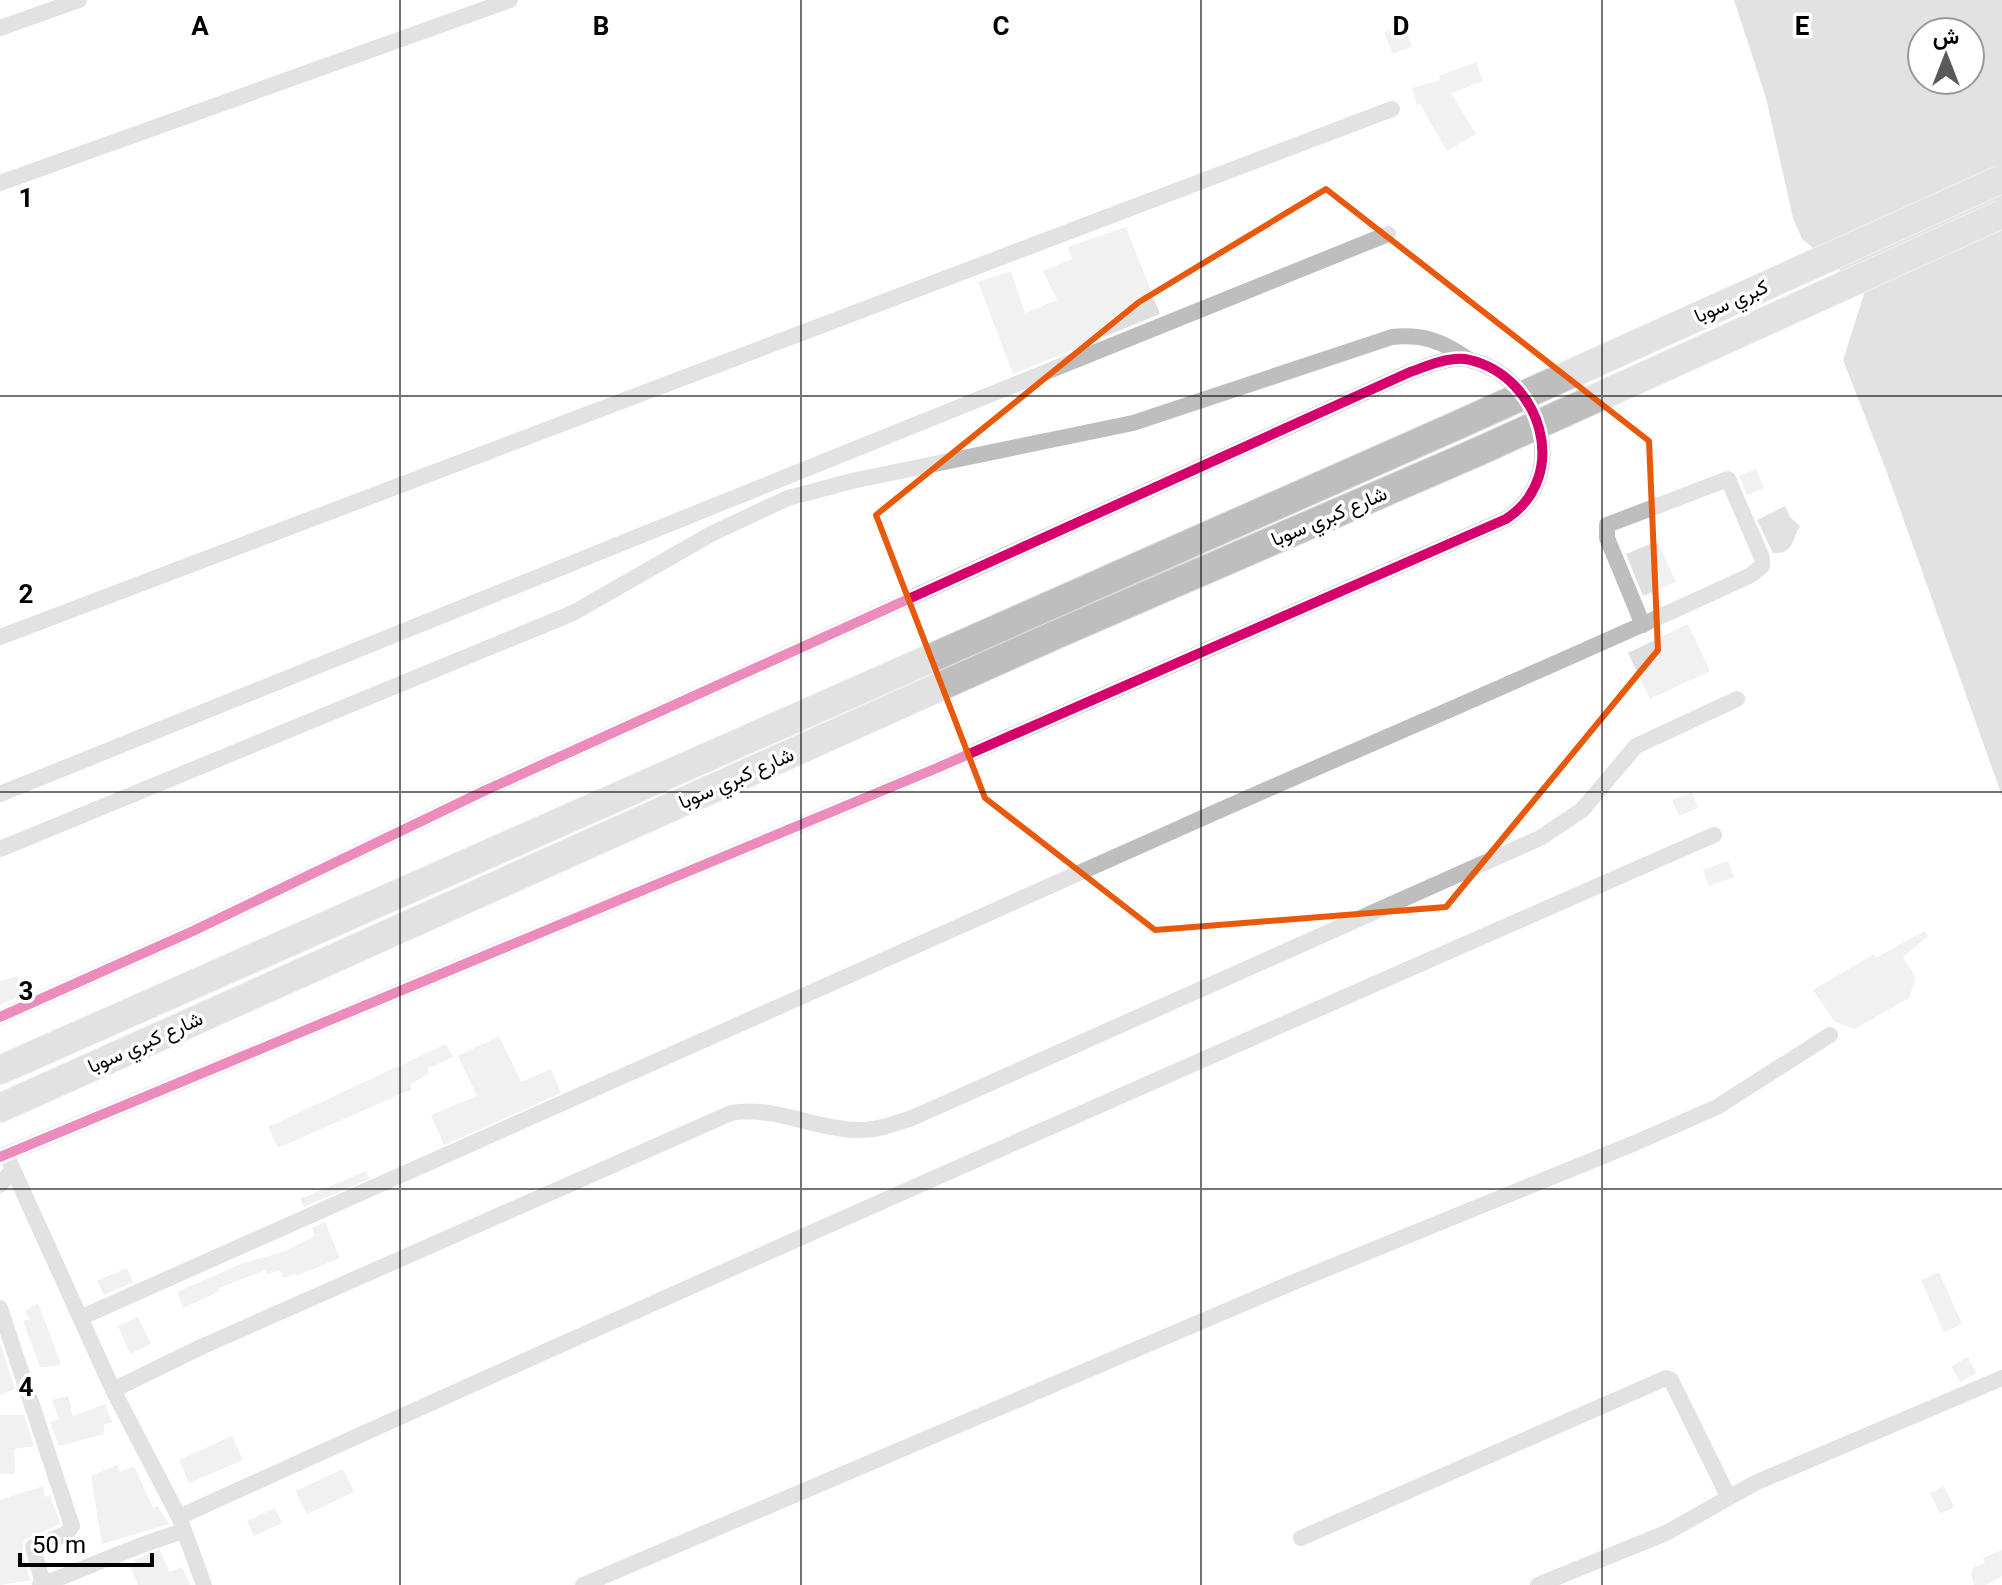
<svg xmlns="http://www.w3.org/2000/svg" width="2002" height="1585" font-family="Roboto,Vazirmatn,sans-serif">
  <rect width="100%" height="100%" fill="#fff"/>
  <path fill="#bfbfbf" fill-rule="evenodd" d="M1734,0H2002V796L1886,470L1843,360L1865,291L1802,239L1793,218L1766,98ZM1922,32H1970V80H1922Z
    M1785,506L1790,517L1800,526C1791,540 1795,554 1773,553L1757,520Z"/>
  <path fill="#dfdfdf" d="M1404,25L1412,47L1393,54L1384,33Z
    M1476,62L1483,81L1451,93L1476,134L1447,151L1420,104L1417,105L1412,88L1440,80L1439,76Z
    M1126,227L1160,314L1013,374L978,282L1011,271L1025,313L1057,300L1043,271L1072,259L1068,247Z
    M1756,469L1764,488L1747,495L1739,476Z
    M1657,541L1676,582L1643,596L1626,554Z
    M1688,624L1710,671L1650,699L1628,653Z
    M1692,792L1698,808L1679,816L1672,800Z
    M1728,861L1734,877L1709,886L1703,870Z
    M1924,931L1928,936L1903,957L1916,978L1909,998L1854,1029L1834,1021L1813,990L1874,954L1876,958Z
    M17,976L23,995L0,1005V981Z
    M499,1036L521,1082L551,1069L561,1093L444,1145L431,1115L477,1096L458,1056Z
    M446,1044L453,1057L427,1069L429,1074L410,1084L412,1089L278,1148L268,1127Z
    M366,1171L369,1179L304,1207L300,1199Z
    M325,1222L340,1258L296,1276L295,1273L284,1278L280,1271L267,1274L266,1270L219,1288L220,1291L183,1308L177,1292L241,1264L285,1251L315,1236L312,1228Z
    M127,1268L133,1282L104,1295L97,1281Z
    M1939,1272L1962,1324L1944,1332L1921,1280Z
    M38,1303L61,1364L56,1366L40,1367L23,1321L30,1319L25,1311Z
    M138,1317L151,1344L130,1354L118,1326Z
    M0,1343L15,1389L0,1395Z
    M1968,1357L1976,1373L1960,1382L1951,1366Z
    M68,1396L73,1416L105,1404L112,1422L104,1425V1434L59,1446L50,1423L59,1419L52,1400Z
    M0,1415H24L34,1446L14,1449L15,1474H0Z
    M232,1436L243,1460L189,1483L179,1460Z
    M117,1465L120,1472L134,1466L153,1508L157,1506L169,1524L102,1544L91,1476Z
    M343,1469L354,1492L307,1514L296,1491Z
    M43,1486L45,1497L50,1495L60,1524L24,1540L22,1550L30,1580L0,1585V1500Z
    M1944,1486L1954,1507L1940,1514L1930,1493Z
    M275,1508L282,1523L254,1536L247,1521Z
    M160,1550L169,1572L182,1567L190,1585H138L130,1566L136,1564L134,1560Z
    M2002,1550V1576L1986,1585H1974L1971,1573L1974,1567L1985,1563L1983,1558Z"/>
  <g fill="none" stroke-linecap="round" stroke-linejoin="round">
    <defs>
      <path id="trunk" d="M0,1070L1460,424
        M0,1108L1055,635L1475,453"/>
    </defs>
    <use href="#trunk" stroke="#dbdbdb" stroke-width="30"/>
    <path stroke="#bebebe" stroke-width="16" d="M0,28L79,0
      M0,183L510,0
      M0,637L1392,109
      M0,794L1388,234
      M0,849L573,613L713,533L788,498L852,481L1133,423L1392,337C1423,334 1442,341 1468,359
      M0,1017L193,931L484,791L1410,372C1428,366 1451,355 1470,360C1541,377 1572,476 1506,519L937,768L0,1157
      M6,1154L113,1390L179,1517L204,1585
      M0,1185L13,1169
      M0,1308L72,1526L66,1534L33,1547L43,1584
      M82,1317C449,1156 815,993 1180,828C1370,743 1562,663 1751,575L1762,566V558L1728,479L1607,525V538L1643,625
      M113,1390L201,1347L731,1113C773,1105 814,1129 856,1130C876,1131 893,1124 912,1118L1540,838L1582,810L1636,746L1737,699
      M179,1517C689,1285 1201,1060 1714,835
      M1301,1538L1666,1378L1671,1380L1728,1496
      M40,1585C89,1568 134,1545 184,1531
      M583,1585L1294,1282L1635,1143L1717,1107L1830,1035
      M1538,1585L1666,1533L1755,1483L2002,1378"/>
    <use href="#trunk" stroke="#bebebe" stroke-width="28"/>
    <defs>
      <path id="trunk-bridge" d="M1460,424L2002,179
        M1475,453L2002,214"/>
    </defs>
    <use href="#trunk-bridge" stroke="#dbdbdb" stroke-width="30" stroke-linecap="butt"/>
    <use href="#trunk-bridge" stroke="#bebebe" stroke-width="28"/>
    <defs>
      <path id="cycleway" d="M0,1017L193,931L484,791L1410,372C1428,366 1451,355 1470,360C1541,377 1572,476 1506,519L937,768L0,1157"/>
    </defs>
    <use href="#cycleway" stroke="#fff" stroke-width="15"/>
    <use href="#cycleway" stroke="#d6006c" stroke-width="10"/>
  </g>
  <path d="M0 0H2002V1585H0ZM1326,189L1649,441L1658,650L1446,907L1155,930L985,798L876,515L1139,302Z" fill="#fff" fill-opacity=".55" fill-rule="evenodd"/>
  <path fill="none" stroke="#e8590c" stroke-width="6" stroke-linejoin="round" d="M1326,189L1649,441L1658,650L1446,907L1155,930L985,798L876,515L1139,302Z"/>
  <path fill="none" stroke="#000" stroke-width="2" stroke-opacity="0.55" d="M400,0V1585M801,0V1585M1201,0V1585M1602,0V1585M0,396H2002M0,792H2002M0,1189H2002"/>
  <g text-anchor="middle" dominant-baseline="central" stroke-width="7" stroke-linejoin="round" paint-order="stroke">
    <g font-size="20" fill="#000" stroke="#fff">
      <text transform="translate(1731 301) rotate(-24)">كبري سوبا</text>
      <text transform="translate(1329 516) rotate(-23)">شارع كبري سوبا</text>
      <text transform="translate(736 778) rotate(-24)">شارع كبري سوبا</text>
      <text transform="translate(145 1042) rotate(-24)">شارع كبري سوبا</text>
    </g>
  </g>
  <g font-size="26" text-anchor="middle" font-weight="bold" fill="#000" stroke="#fff" stroke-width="7" stroke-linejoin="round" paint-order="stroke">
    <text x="200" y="35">A</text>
    <text x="601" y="35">B</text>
    <text x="1001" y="35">C</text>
    <text x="1401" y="35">D</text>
    <text x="1802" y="35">E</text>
    <text x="26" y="207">1</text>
    <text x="26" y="603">2</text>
    <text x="26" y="1000">3</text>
    <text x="26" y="1396">4</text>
  </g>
  <g transform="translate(1946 56)"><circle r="38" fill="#ffffff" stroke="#999999" stroke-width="2"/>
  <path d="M0-6L14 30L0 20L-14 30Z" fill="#595959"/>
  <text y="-12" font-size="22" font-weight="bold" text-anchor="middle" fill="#000000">ش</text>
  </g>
  <path d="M20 1553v12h132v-12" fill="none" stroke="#000000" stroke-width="4"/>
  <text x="32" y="1553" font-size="24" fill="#000000" stroke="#ffffff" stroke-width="6" paint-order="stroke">50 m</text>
</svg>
